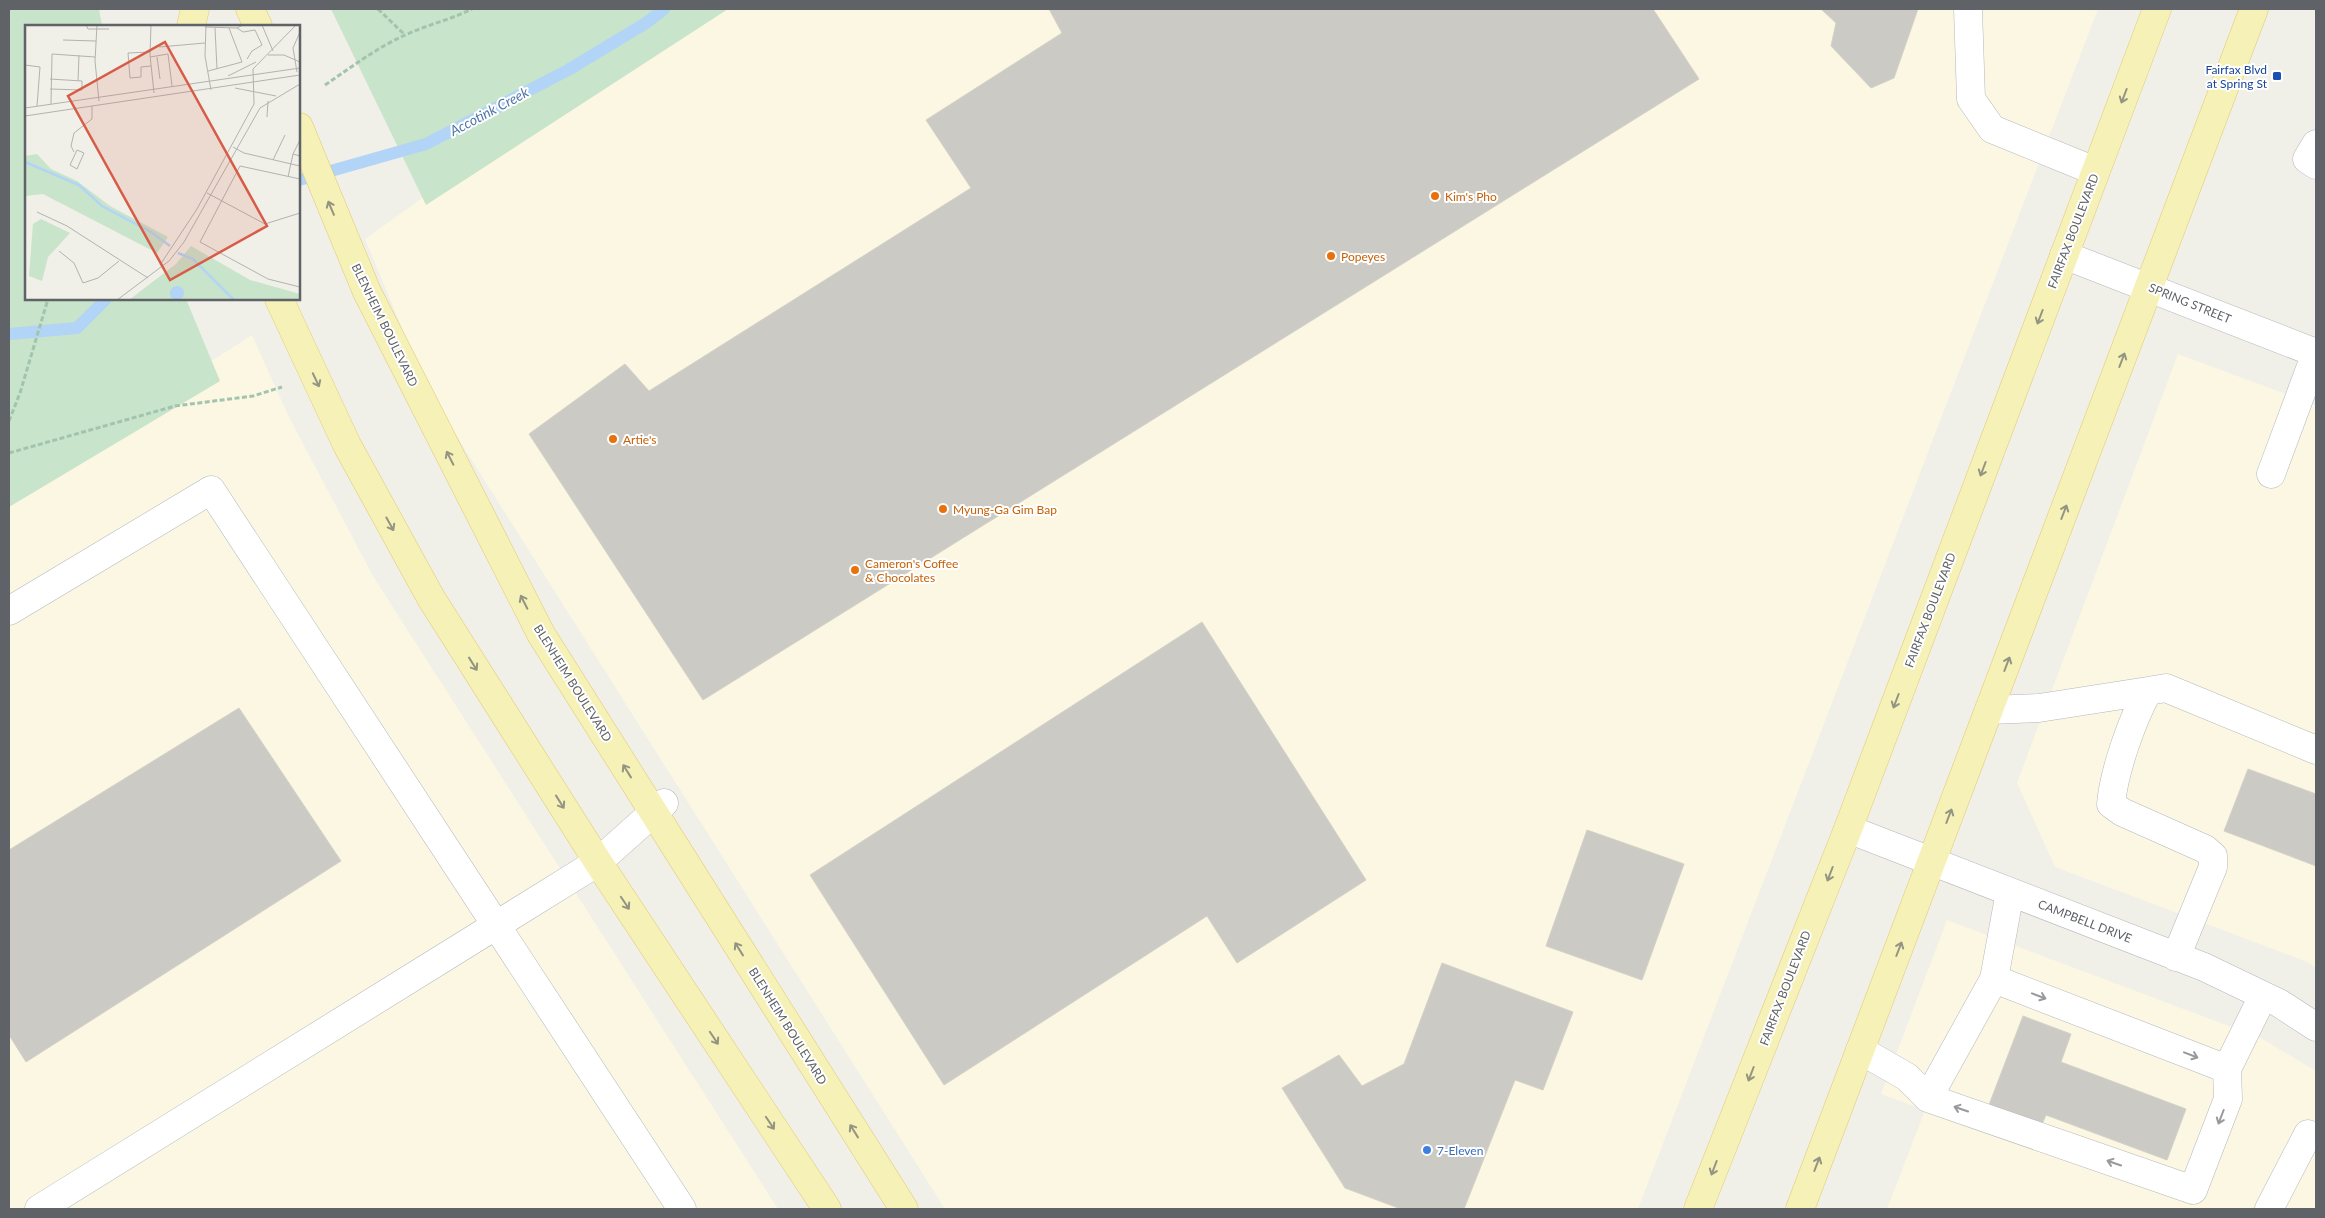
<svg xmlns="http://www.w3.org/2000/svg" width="2325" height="1218" font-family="Lato,sans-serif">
  <rect width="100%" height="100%" fill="#f0efe8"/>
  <path fill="#fbf7e2" d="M681,9H2098L1638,1209H945L428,391L365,239L623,54Z
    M252,335L289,417L373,576L778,1209H9V491Z
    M2178,354L2316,405V968L2307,962L2055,867L2017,783Z
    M1947,920L2261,1038L2316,1071V1209H1887L1925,1110L1881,1094Z"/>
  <path fill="#c8e4ca" d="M9,9H99L102,26H26V299H186L220,381L9,507Z
    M331,9H728L426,205Z"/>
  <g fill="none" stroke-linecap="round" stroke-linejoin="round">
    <path stroke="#b2d4f6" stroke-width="12" d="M299,180L426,144L568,70L646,23L664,9
      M9,334L77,328L106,299"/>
  </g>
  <path fill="#cbcac5" stroke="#d4d1c7" d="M1049,9H1653L1699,79L703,700L529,434L625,364L649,391L971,188L926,120L1062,33Z
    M1821,9H1918L1894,78L1871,88L1831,46L1836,23Z
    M1202,622L1366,880L1237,963L1207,916L944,1085L810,875Z
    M239,708L341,861L26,1062L9,1035V850Z
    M2248,769L2316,794V866L2224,831Z
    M1587,830L1684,864L1642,980L1546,946Z
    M1442,963L1573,1012L1543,1090L1515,1080L1464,1209H1401L1345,1188L1282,1088L1339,1055L1362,1086L1404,1064Z
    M2023,1016L2071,1034L2061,1062L2186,1109L2167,1160L2046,1115L2040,1129L1987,1110Z"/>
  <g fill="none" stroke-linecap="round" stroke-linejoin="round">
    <defs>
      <path id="minor" d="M1968,9L1971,99L1992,129L2095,171
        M2316,144L2307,159L2316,165
        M2064,255L2316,353
        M2271,474L2316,353
        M9,611L211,490L682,1209
        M1989,710L2039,708L2148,691
        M1848,829L2204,967L2279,1003L2316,1027
        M2176,957L2213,867V856L2205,849L2122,812L2111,804C2114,771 2132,720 2148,691L2166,688L2316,750
        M1994,979L2227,1069
        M1860,1050L1907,1077L1928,1098L2193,1190L2228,1099L2227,1069L2263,996
        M1928,1098L1994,979L2010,892
        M39,1209L598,862L664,803
        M2269,1209L2308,1134"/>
      <path id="major" d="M250,9L258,26
        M191,26L195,9
        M299,127L367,292L541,634L904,1209
        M279,299L347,445L431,598L598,862L827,1209
        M1698,1209L1848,829L2157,9
        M1800,1209L2254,9"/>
    </defs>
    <use href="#minor" stroke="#b5b7bb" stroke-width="29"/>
    <use href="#major" stroke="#e2ca6f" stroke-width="29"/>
    <path stroke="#a2c4ae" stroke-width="3" stroke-dasharray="5 2.5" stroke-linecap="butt" d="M378,9L405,35
      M325,85C350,68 375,49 403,36C426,25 450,20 472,9
      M9,421L20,393L48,299
      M9,453L175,406L253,396L282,387"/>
    <use href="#minor" stroke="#fff" stroke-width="28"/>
    <use href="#major" stroke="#f6f1b7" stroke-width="28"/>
  </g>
  <defs><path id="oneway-shaft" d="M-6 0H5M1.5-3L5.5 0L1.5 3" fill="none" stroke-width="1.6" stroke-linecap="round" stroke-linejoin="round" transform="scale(1.25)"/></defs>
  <g stroke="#949483">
    <use href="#oneway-shaft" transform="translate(2124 96) rotate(111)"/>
    <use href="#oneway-shaft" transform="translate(331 208) rotate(-113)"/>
    <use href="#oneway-shaft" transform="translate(2040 317) rotate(111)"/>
    <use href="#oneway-shaft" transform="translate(2122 360) rotate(-69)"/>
    <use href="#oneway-shaft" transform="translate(316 380) rotate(65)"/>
    <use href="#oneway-shaft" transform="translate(450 458) rotate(-117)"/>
    <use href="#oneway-shaft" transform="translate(1983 469) rotate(111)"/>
    <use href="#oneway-shaft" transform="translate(2064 512) rotate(-69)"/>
    <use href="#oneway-shaft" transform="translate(390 524) rotate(61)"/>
    <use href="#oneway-shaft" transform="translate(524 602) rotate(-117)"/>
    <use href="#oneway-shaft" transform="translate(473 664) rotate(58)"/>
    <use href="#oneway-shaft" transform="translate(2007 664) rotate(-69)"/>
    <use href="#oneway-shaft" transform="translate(1896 701) rotate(111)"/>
    <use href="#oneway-shaft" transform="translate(627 771) rotate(-122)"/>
    <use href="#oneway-shaft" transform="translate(560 802) rotate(58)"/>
    <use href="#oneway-shaft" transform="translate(1949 816) rotate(-69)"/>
    <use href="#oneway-shaft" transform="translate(1830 874) rotate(111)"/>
    <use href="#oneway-shaft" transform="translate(625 903) rotate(56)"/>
    <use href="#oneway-shaft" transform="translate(739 949) rotate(-122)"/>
    <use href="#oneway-shaft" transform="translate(1899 949) rotate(-69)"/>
    <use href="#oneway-shaft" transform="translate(714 1038) rotate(56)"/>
    <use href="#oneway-shaft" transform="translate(1751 1074) rotate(111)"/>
    <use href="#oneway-shaft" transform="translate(770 1123) rotate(56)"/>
    <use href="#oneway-shaft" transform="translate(854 1131) rotate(-122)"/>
    <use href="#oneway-shaft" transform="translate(1817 1164) rotate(-69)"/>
    <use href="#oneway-shaft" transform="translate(1714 1168) rotate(111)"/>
  </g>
  <g stroke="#97999c">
    <use href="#oneway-shaft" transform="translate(2039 996) rotate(21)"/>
    <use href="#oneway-shaft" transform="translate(2191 1055) rotate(21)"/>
    <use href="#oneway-shaft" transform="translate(1961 1109) rotate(-161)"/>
    <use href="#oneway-shaft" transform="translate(2221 1117) rotate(111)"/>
    <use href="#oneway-shaft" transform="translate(2114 1163) rotate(-161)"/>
  </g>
  <rect fill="#1a4fb4" stroke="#fff" stroke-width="2" x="2272" y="71" width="10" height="10" rx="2.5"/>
  <g fill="#e8710a" stroke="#fff" stroke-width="2">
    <circle cx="1435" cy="196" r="5"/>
    <circle cx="1331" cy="256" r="5"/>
    <circle cx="613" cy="439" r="5"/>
    <circle cx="943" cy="509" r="5"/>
    <circle cx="855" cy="570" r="5"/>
  </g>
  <circle fill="#3f7fe0" stroke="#fff" stroke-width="2" cx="1427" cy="1150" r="5"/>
  <g text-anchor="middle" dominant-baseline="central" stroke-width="4" stroke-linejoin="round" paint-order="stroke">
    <g font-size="12" fill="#164399" stroke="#fff" text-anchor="end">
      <text x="2267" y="69">Fairfax Blvd<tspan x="2267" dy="14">at Spring St</tspan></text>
    </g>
    <g font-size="12" fill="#c56008" stroke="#fff" text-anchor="start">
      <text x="1445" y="196">Kim's Pho</text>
      <text x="1341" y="256">Popeyes</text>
      <text x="623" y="439">Artie's</text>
      <text x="953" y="509">Myung-Ga Gim Bap</text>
      <text x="865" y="563">Cameron's Coffee<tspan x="865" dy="14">&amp; Chocolates</tspan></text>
    </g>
    <g font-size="12" fill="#5f6267" stroke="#fff">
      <text transform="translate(2073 231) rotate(-69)">FAIRFAX BOULEVARD</text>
      <text transform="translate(2190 303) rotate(22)">SPRING STREET</text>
      <text transform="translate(385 325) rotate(64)">BLENHEIM BOULEVARD</text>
      <text transform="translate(1930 610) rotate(-69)">FAIRFAX BOULEVARD</text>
      <text transform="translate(573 683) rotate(58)">BLENHEIM BOULEVARD</text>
      <text transform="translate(2085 921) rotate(21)">CAMPBELL DRIVE</text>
      <text transform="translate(1785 988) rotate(-69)">FAIRFAX BOULEVARD</text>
      <text transform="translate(788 1026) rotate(58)">BLENHEIM BOULEVARD</text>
    </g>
    <g font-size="12" fill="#366cbe" stroke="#fff" text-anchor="start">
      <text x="1437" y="1150">7-Eleven</text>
    </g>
    <g font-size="14" font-style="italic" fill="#4f74a7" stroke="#fff">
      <text transform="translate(489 111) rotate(-28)">Accotink Creek</text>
    </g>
  </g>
  <g transform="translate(25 25)">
    <rect width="275" height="275" fill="#f0efe8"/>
    <path d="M12,129L26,144L52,156L85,181L143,212L132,228L18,169L0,171V131ZM16,194L45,208L23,232L17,256L4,251L8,199ZM166,221L225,255L275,269V275H104L151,239Z" fill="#c8e4ca"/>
    <path d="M145 268a7 7 0 1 1 14 0a7 7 0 1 1-14 0Z" fill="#b2d4f6"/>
    <path fill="none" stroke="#b2d4f6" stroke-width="2.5" d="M0,137L54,160L77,181L126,207L145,221M153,228L168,234L209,275"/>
    <path fill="none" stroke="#b2b3b0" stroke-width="1" d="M61,0L63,4H84M72,0L70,36L74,76M126,0L125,30L129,68M181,0L180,31L186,65M237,0L248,26M180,2L212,3L218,0M190,3L192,44M212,3L218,7L230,5L237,20L227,26L222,34M38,15L71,16M134,22L180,18M125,27L103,28L105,53L116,52V42L126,41M243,30H259L275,37M125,32L143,29L147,61M132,32L135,54M0,40L15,42L12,81M183,46L217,37L204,3M272,47L268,23L275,7M203,51L231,37M53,56L54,30M210,63L251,71M25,64L57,65V56L25,54M26,79L27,29L70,32M0,83L275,43M0,91L275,50M242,92L243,76M208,122L219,128L275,141M52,125L59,128L52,144L45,140ZM49,127L46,121L49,108L67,94V81M268,129L275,115M248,135L260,110M263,152L268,129L275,131M275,154L215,141L175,217L243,254L275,262M182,168L240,199L275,188M12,187L42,201L123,253M34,226L49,238L58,258L73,253L94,236M135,240L172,184L229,79L228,44L271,0M92,275L144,236L159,217L235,83L275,59"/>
    <path fill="#d75c47" fill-opacity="0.15" stroke="#d75c47" stroke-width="2.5" d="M140,17L242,201L145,255L43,71Z"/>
    <rect width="275" height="275" fill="none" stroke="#5f6267" stroke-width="2.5"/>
  </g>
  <rect width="2325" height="1218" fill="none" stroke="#5f6267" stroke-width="20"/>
</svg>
